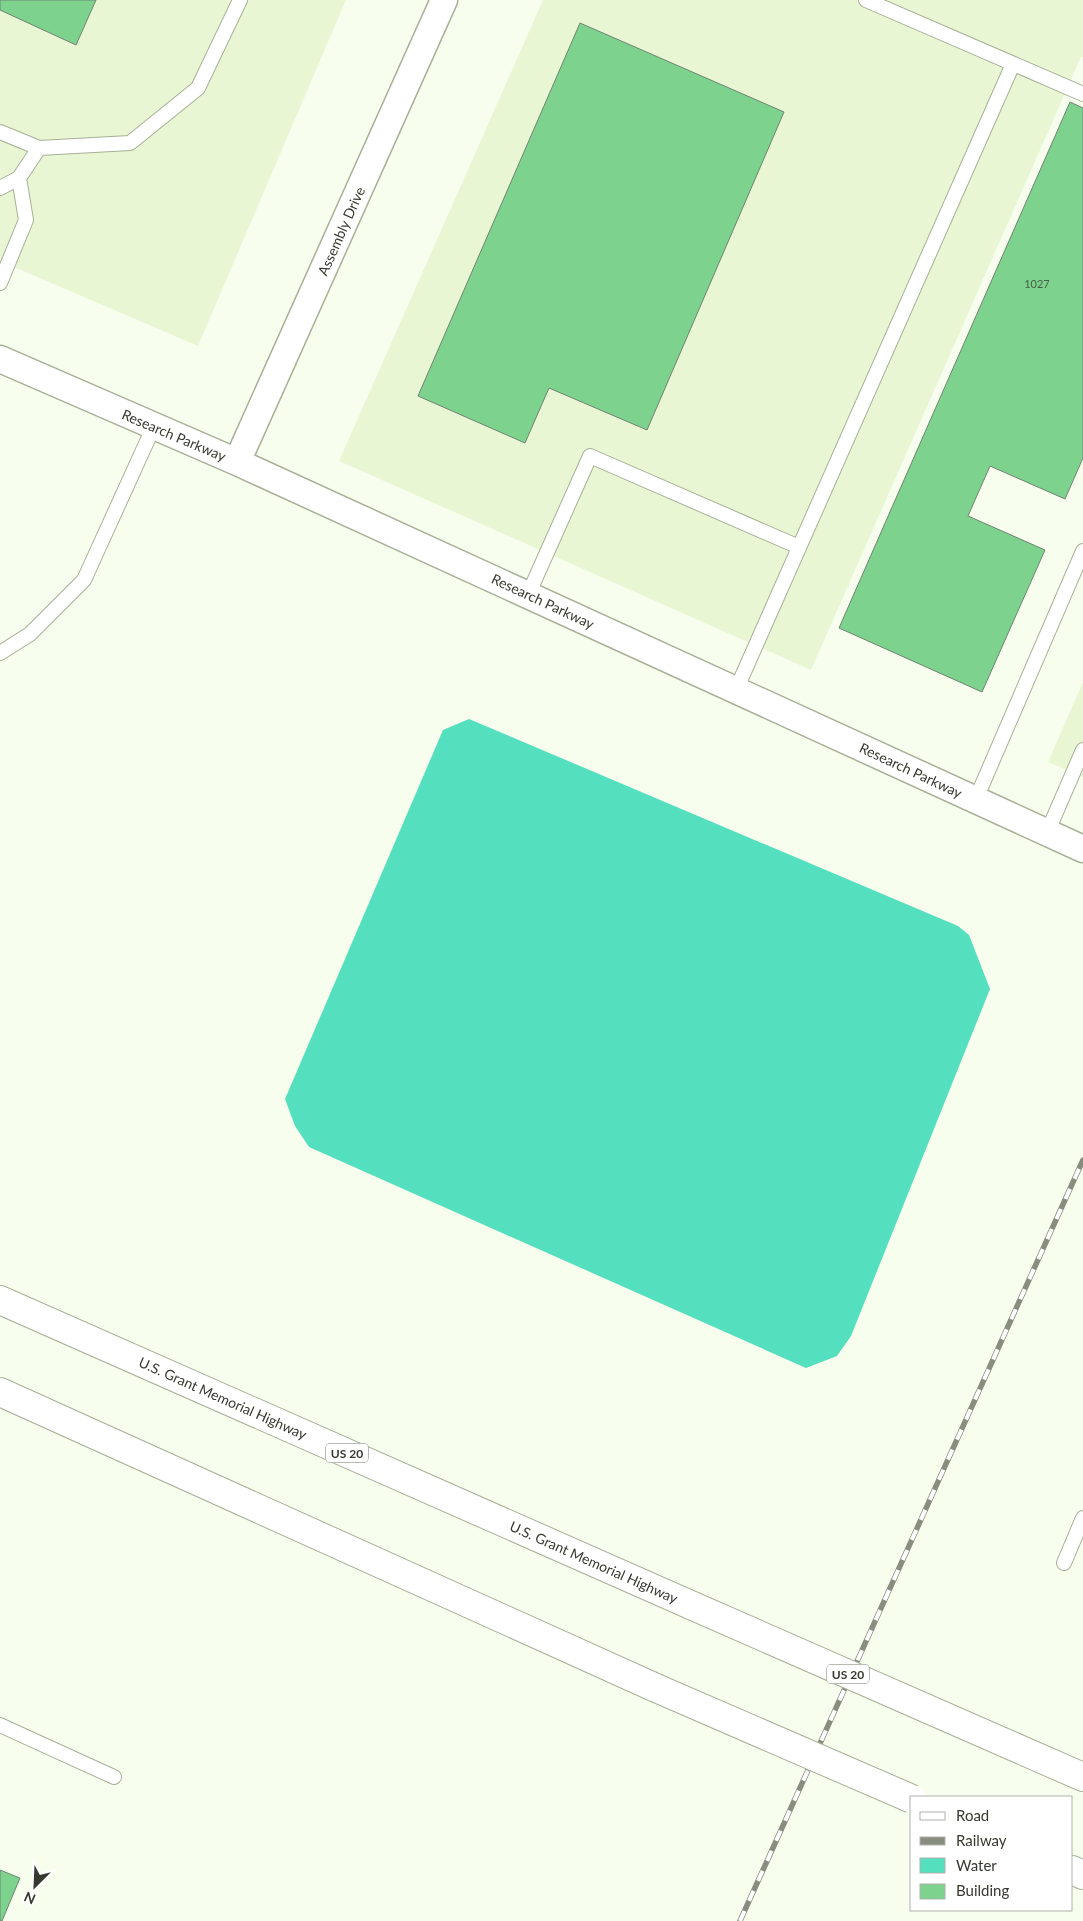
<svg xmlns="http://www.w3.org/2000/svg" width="1083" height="1921" font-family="Lato,sans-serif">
  <rect width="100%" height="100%" fill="#f8feee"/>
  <path fill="#e9f6d4" d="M0,0H346L198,346L0,261Z
    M543,0H1083V57H1081L811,670L339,461Z
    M1083,682V777L1048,762Z"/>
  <path fill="#54dfbe" d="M469,719L958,926L969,935L990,989L851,1336L837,1356L806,1368L309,1147L295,1126L285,1099L443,730Z"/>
  <path fill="#7dd38e" stroke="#6f8472" d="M0,0H96L76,45L0,10Z
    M580,23L784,112L647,430L549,388L525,443L418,396Z
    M1070,102L1083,108V458L1065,499L990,466L968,516L1045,550L982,692L839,628Z
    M0,1870L20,1878L2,1921H0Z"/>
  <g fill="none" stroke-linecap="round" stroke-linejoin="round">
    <defs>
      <path id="lane" d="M866,0L1083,94
        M0,132L39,148
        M19,178L39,148L130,143L198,88L240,0
        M0,188L19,178L26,220L0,283
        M528,595L590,456L799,547
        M0,653L30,634L84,580L154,426
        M736,690L1013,64
        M976,799L1083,551
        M1047,833L1083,750
        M1064,1563L1083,1518
        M0,1725L114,1777"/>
      <path id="street" d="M0,359L237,462L1083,849
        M237,462L444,0"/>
      <path id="highway" d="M0,1300L693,1606
        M0,1392L656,1688
        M1003,1742L1083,1777
        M1072,1870L1083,1875"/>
    </defs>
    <use href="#lane" stroke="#a7b097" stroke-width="16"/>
    <use href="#street" stroke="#a7b097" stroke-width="29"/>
    <use href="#highway" stroke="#a7b097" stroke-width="30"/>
    <use href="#lane" stroke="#fff" stroke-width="14"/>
    <use href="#street" stroke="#fff" stroke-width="26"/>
    <use href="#highway" stroke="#fff" stroke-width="28"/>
    <defs>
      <path id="rail" d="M740,1921L1083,1160"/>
    </defs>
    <use href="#rail" stroke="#888d80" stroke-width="5.5"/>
    <use href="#rail" stroke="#fff" stroke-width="4" stroke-dasharray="11" stroke-linecap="butt"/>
    <defs>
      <path id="highway-bridge" d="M693,1606L1003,1742
        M656,1688L912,1799"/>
    </defs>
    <use href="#highway-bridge" stroke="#a7b097" stroke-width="30" stroke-linecap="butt"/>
    <use href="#highway-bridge" stroke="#fff" stroke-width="28"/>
  </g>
  <g text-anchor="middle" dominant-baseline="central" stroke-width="4" stroke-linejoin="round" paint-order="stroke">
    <g font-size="11" fill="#486047">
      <text x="1037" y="283">1027</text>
    </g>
    <g fill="#fff" stroke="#72746d" stroke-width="1">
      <rect x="326" y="1443.5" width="42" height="19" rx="4"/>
      <rect x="827" y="1664.5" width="42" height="19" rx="4"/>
    </g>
    <g font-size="12" font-weight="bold" fill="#36392f">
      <text x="347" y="1453">US 20</text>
      <text x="848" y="1674">US 20</text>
    </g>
    <g font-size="14" fill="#36392f" stroke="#fff">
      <text transform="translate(341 231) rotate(-66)">Assembly Drive</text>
      <text transform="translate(174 435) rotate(23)">Research Parkway</text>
      <text transform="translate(543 601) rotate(25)">Research Parkway</text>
      <text transform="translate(911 770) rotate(25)">Research Parkway</text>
      <text transform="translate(223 1398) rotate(24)">U.S. Grant Memorial Highway</text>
      <text transform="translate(594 1562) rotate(24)">U.S. Grant Memorial Highway</text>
    </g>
  </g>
  <rect x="910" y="1796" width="162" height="115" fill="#ffffff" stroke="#afb0ac"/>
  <rect x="920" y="1812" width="25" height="8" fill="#ffffff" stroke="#afb0ac"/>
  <text x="956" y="1821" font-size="15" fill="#36392f">Road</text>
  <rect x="920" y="1837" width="25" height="8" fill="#888d80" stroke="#afb0ac"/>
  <text x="956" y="1846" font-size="15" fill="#36392f">Railway</text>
  <rect x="920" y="1858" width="25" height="15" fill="#54dfbe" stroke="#afb0ac"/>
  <text x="956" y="1871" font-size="15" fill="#36392f">Water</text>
  <rect x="920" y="1884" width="25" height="15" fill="#7dd38e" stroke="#afb0ac"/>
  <text x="956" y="1896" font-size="15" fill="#36392f">Building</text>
  <g transform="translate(35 1886) rotate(204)" stroke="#ffffff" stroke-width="4" paint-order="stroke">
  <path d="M0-4L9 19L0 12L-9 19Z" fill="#36392f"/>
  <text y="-8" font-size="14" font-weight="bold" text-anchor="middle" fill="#36392f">N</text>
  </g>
</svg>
